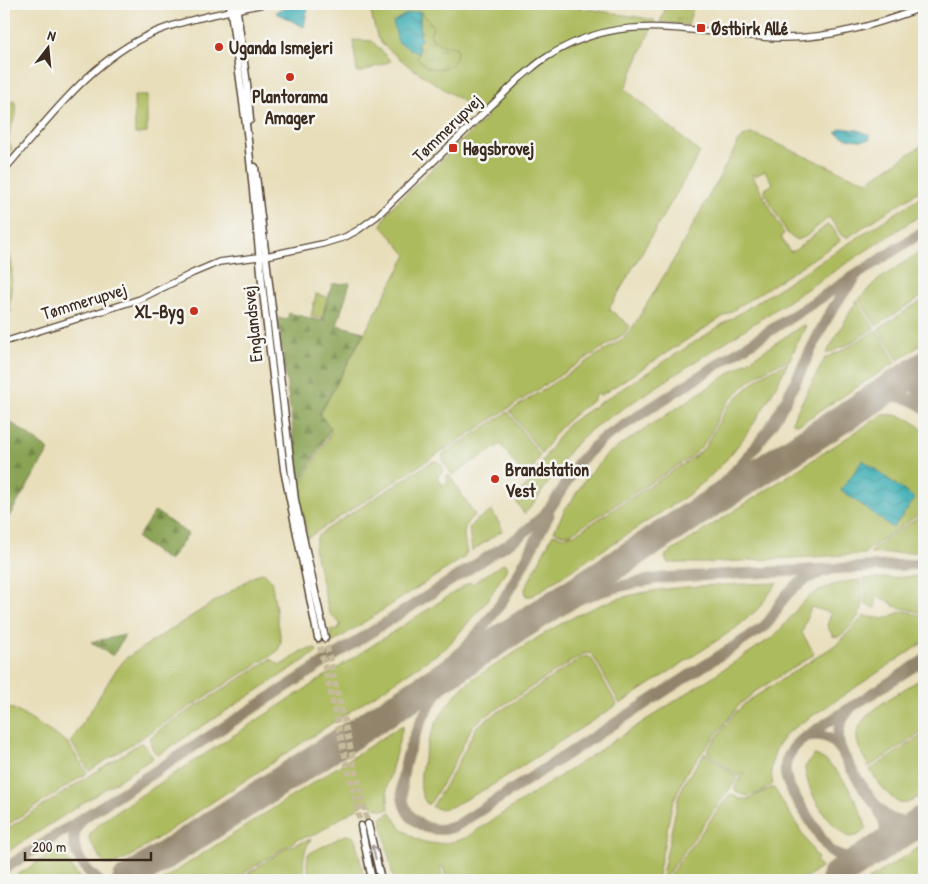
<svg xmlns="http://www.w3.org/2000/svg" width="928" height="884" font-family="'Patrick Hand',sans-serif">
  <defs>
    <pattern id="forest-firs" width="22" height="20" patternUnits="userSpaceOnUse" patternTransform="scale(1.25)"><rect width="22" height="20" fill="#8aa355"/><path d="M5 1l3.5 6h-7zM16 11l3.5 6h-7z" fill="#728546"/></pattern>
    <pattern id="wetland-marsh" width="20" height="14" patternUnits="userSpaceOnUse" patternTransform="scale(1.25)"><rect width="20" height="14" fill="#adbb5e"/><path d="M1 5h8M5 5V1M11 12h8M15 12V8" fill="none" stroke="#8e984d"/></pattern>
    <pattern id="park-tufts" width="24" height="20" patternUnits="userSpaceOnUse" patternTransform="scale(1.25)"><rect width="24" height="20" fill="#adbb5e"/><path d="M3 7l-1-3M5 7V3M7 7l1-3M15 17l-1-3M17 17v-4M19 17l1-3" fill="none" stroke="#8e984d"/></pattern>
    <pattern id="water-waves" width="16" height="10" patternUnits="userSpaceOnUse" patternTransform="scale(1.25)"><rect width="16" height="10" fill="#3eafb5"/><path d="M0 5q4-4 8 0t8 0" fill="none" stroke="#358f93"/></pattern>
  </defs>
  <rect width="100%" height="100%" fill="#f6f6f2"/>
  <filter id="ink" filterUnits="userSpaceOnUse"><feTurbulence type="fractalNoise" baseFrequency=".02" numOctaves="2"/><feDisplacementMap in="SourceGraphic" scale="10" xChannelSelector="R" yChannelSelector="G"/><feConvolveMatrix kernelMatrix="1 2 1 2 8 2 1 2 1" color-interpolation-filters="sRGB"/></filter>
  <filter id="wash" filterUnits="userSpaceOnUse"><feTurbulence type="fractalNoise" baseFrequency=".0096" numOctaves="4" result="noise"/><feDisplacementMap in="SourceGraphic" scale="20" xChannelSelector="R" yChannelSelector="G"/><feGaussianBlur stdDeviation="1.12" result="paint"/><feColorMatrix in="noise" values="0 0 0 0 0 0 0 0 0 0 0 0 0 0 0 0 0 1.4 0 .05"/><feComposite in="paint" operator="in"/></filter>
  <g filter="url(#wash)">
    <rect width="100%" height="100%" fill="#e8deba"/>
    <path fill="#adbb5e" stroke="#74723e" d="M366,4H557L655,20L625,89L700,153L609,309L630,326L624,334L307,538L298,490L331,432L318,418L407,255L381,225L391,208L487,117L410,67L382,44L377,36L371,13Z
      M353,40L372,41L391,61L362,72H357Z
      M134,95H147V133L135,134Z
      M14,100C21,119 9,122 9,137C8,140 11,146 12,149L4,158V106Z
      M750,134L757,135L853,177L868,181L924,144V188L848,237L842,236L829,217L805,237L797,240L791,237L787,233L765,193V189L773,184L765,171L755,176L753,174H752L784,234L781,237L789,251H794L827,225L832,227L840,240L839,242L601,395L598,394L594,397V400C572,414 555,430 542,454L510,411L624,338L631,330L676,256L739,141L743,137Z
      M924,195V213L596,426C584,435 574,445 565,457C551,476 541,497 524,514L513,496L526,487L558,437L567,425L578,417Z
      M8,247C15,267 11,287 9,308L12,312L4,306V272L9,266L4,248Z
      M924,249V295L876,326L859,299L875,282Z
      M316,294L327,297L322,319L311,316Z
      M924,299V343L898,360L878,329Z
      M857,300L874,328L847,345L826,354Z
      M803,325L806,326L789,361C767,363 732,393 721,412C711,431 709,441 691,457L570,534H562L554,531L568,504L569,505L584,481L607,454Z
      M876,330L896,362L801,423L794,424L792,422L794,417L825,358L845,349Z
      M788,363C761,416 735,459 688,495L532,596H526L525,589L527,585L553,534L564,537L577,533L693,458L705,447L728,406L736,398L765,373Z
      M508,412L540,456L527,478L525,479L501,444L452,475L443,461V454Z
      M882,415C898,413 913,419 924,431V511L878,542L864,554L705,563H668L665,558L666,555Z
      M433,461C439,461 443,465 444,471L437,477L443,485L448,482L446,476L449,475L475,515C460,525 464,538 467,553L464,555L465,557L332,643L330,630L336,631L340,626V623L329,613L314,548L317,537L322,532Z
      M492,511L503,530L472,551L469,528L475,521Z
      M924,514V552L870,554C876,542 912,523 924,514Z
      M504,563L508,567L487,601L446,648L126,859L113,865L104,864L89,840C89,828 105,820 114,813L470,582L472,584Z
      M264,572L271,579L281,641L278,651L89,771L71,742L114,673L126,658L256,575Z
      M924,576V613L893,606V603H890V601L877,597L875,599L876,604L875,608L866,605L864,579Z
      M861,580C862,588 863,596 863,604C861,616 848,631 838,637L833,636L827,626L831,613L811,607L802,633L814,653L813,655L756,691L740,704L686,773L672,804L657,880H447L443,867H440L443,880H398L393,877L381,818L391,812C407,843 433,850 465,838L773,637C784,627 791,615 801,604C817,587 839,582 861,580Z
      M777,583L759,608L736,628L620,704L594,657L590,653L583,654L475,723L472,727L451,769L431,802L428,805C415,790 422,767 426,750C431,727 447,702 464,686C475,676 490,669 502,661C544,633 587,604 637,594C683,584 731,585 777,583Z
      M905,611L924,616V642L788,732C775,746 768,764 773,784C760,792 749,802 735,790V786L744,773L742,772L739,777L708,753V749L736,712L748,701L837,644L864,616L884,619L900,612Z
      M315,648L317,652L158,755C152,751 149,743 151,737L162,728L271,659L280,665L287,662L301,651Z
      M588,656L592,659L617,705L491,786L451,807L439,809L432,807L454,771L477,726L583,657Z
      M924,677V731L869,767C864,758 856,746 857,734C858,713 907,688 924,677Z
      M4,708L14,709L68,743L87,773L4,827Z
      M401,726H403L387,787L389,809C375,812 377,804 365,803L314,835L298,839L233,880H162Z
      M924,734V792C919,796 913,801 907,803C894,808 876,779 870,770Z
      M140,743L145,745L153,758L4,854V831Z
      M705,753L734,775L737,779L663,880H661L679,795L686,780Z
      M814,755C836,759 863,808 866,829L857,836L849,837C827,824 807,793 805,767Z
      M771,788H774L818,859L816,861L821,868L802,880H666L730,794L740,799H749Z
      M345,835L352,836L355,839L365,880H311L307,864L308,854Z
      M311,839C302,853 302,864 306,880H238L288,847Z
      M924,844V880H868Z
      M59,849L81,880H9Z"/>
    <path fill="url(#forest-firs)" stroke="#62663a" d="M350,283L337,325L364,332L332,392L319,414L331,428L300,483L278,318L287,320L289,313L322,321L332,284Z
      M4,417L49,450L4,525Z
      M155,511L188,534L169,561L137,538Z
      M125,635L113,656L91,642Z"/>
    <path fill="url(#wetland-marsh)" stroke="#74723e" d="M420,11L431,23L433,28L430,33C435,47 445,44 457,48C459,67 440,73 425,66L423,63L417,58L419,54L417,43L420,38Z"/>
    <path fill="url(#park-tufts)" stroke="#74723e" d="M667,4H694L688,25L660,22Z"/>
    <path fill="url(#water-waves)" stroke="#3c6c6a" d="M302,4H312L313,5L307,11L304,27L276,13L278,10Z
      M420,11V38L422,39L417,43L419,54L398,42L393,22L406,14Z
      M841,128L858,130L870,135V139C862,142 844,139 837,133V131Z
      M863,460L915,499L893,528L841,490Z"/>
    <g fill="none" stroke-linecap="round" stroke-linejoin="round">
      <path stroke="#92846c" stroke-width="11" d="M921,368C911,381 916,392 924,404
        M870,401C889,394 908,394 924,408
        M675,527C717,492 754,456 781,409C806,366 821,317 854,280
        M515,630C564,602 605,587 661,578L924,564
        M481,652C466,664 451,676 439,691C419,718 381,797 417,822C429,831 443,831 456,826L761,629C773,621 775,609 784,598C796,582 818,571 838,568
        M404,701C441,673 475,642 501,603C519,575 533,545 549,515
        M849,710C841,719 837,730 839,742C841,756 875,809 887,816C898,824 911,823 924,819
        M809,736C823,733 832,738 840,749
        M81,821C64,840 81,867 98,880
        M875,851C887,839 889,826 879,812
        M867,856C853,861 841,859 829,850C821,839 814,826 806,814C787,785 771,764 805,737L924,660
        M4,869L520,536L543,516L555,501L578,463L601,440L924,231"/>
      <path stroke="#92846c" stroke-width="29" d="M836,876L924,819
        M127,880L924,366"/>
    </g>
  </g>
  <g filter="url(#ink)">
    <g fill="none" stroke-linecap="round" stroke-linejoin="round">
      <path stroke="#c5ba9b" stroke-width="6" stroke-dasharray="6 3" stroke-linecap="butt" d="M318,638L361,826
        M325,638L368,824"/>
      <defs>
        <path id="tertiary" d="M4,170C48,120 92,58 155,32C189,18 227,12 263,4
          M4,342L140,299L193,273L219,262L266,256L322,244L345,237L358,230L377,216L520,78C529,71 537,63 547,57C606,19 657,26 723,33C743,35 764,38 784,38C834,38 878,24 924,7"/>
        <path id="secondary" d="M230,4L248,140L263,292L284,470L318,638
          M236,4L247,84L250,120
          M255,167L295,500L325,638
          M368,824L381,880
          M361,826L372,880"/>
      </defs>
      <use href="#tertiary" stroke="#554535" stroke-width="8"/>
      <use href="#secondary" stroke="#554535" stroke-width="9"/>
      <use href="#tertiary" stroke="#fff" stroke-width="5.5"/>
      <use href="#secondary" stroke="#fff" stroke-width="6"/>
    </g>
    <defs><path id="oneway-shaft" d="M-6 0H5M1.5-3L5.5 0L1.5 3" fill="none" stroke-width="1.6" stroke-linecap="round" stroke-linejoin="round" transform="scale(1.25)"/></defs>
    <use stroke="#a79f9a" href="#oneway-shaft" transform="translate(374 852) rotate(-103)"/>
  </g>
  <g fill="#c8321e" stroke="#f6f6f2" stroke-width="2">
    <rect x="696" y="23" width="10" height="10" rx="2.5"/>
    <circle cx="219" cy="47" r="5"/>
    <circle cx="290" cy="77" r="5"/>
    <rect x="448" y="143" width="10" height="10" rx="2.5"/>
    <circle cx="194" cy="311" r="5"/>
    <circle cx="495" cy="479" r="5"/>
  </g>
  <g text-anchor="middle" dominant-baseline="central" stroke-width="5" stroke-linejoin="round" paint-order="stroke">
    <g font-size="18" font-weight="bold" fill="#3b2a1e" stroke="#f6f6f2" text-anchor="start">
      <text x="711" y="28">Østbirk Allé</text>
      <text x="229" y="47">Uganda Ismejeri</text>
      <text x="290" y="96" text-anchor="middle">Plantorama<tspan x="290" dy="21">Amager</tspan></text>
      <text x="463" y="148">Høgsbrovej</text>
      <text x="184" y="311" text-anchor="end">XL-Byg</text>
      <text x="505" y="469">Brandstation<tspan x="505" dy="21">Vest</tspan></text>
    </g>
    <g font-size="18" fill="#3b2a1e" stroke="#f6f6f2">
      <text transform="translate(447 128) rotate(-44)">Tømmerupvej</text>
      <text transform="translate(84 301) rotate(-17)">Tømmerupvej</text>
      <text transform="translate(252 324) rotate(-96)">Englandsvej</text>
    </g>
  </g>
  <rect width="928" height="884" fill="none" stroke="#f6f6f2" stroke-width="20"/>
  <g transform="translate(48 48) rotate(16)" stroke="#f6f6f2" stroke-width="4" paint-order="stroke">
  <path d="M0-4L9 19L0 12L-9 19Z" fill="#3b2a1e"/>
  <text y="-8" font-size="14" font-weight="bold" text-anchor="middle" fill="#3b2a1e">N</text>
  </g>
  <path d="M25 852v8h126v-8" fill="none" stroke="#3b2a1e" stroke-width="2.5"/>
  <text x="32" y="852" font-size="15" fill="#3b2a1e" stroke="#f6f6f2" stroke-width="4" paint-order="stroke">200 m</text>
</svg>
